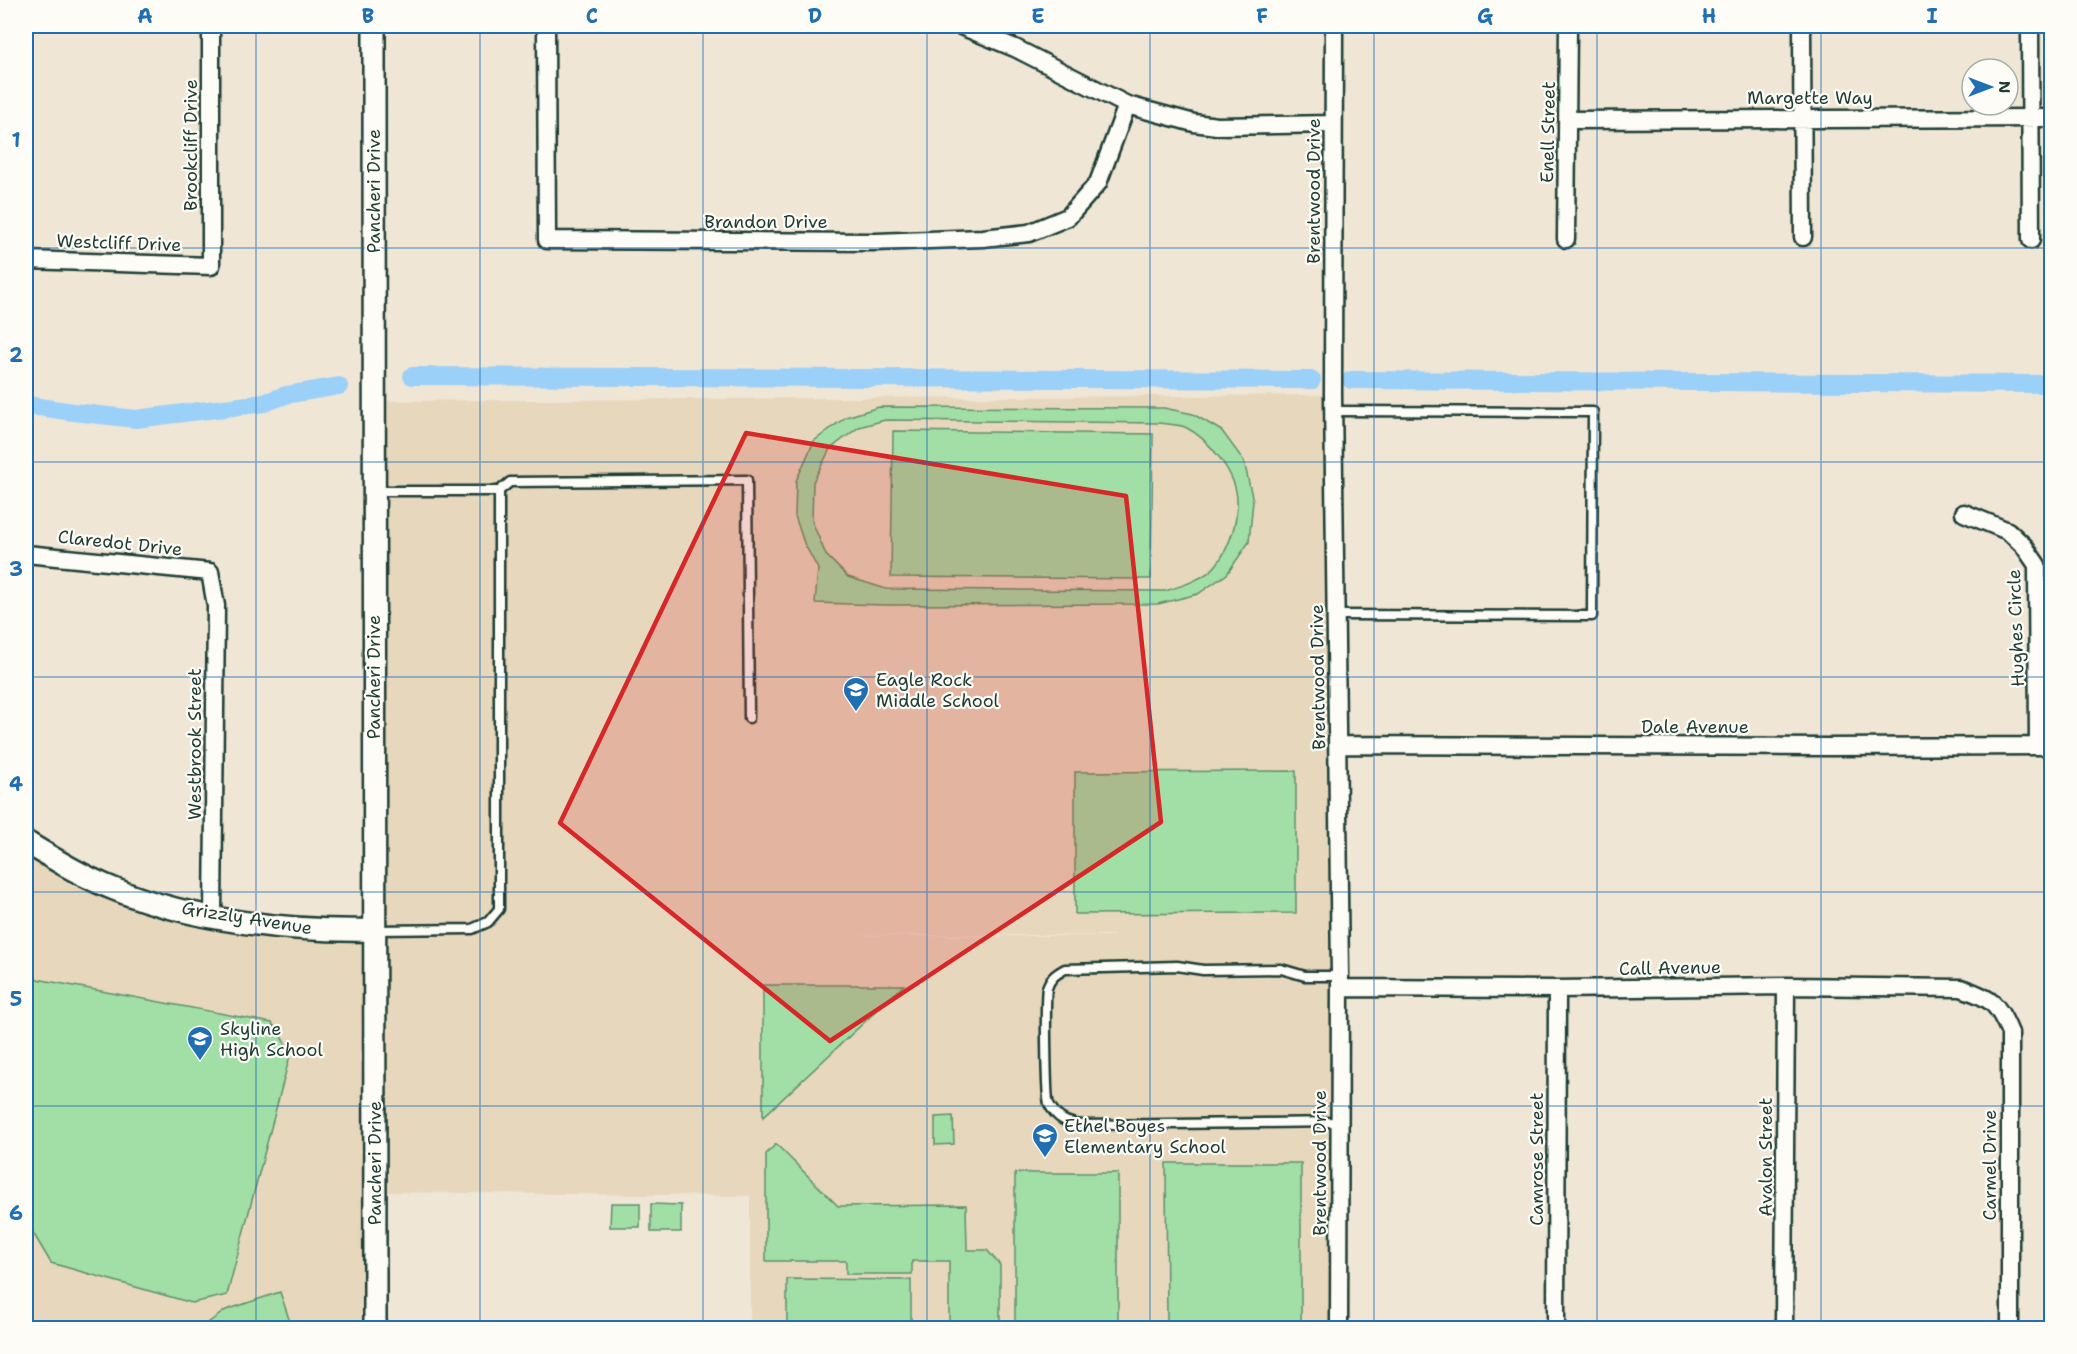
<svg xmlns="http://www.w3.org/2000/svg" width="2077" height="1354" font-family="'Shantell Sans',sans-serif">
  <rect width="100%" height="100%" fill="#f0e6d5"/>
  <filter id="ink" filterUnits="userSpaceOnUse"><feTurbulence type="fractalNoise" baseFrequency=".0167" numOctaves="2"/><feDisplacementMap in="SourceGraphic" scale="12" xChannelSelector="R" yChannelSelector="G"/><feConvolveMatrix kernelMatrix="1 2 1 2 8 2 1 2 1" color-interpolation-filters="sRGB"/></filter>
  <g filter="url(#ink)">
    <path fill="#e7d7bd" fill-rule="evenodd" d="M1333,395L1339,1328H750V1196L376,1192L375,1328H26V843L77,872L213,917L375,930V401ZM918,935H1113V936H841Z"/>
    <path fill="#a1dfa6" stroke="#608e6d" stroke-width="1.5" fill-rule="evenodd" d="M879,407L1164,408L1193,414L1222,431L1244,461L1253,501L1249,542L1227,574L1198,594L1158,604L886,605L815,603L818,569L804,543L795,516L796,481L814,441L846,417ZM885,420L1158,423C1166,424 1177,424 1185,427C1208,438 1236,473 1237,499C1238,521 1230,546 1217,564C1207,578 1182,586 1165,591L886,589L848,577L826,555L812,521L813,482L830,449L859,427Z
      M893,431L1153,434L1151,579L891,577Z
      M1296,771V913L1075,914V772Z
      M26,977L272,1023L291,1052L227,1295L192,1303L51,1263L26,1221Z
      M763,985H904L763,1117Z
      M953,1116L954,1144L935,1145V1117Z
      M776,1144L838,1206L966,1205L967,1250H987L1000,1265V1324L996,1328H949V1261H912V1274H846V1261H766V1154Z
      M1166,1163H1301V1328H1167Z
      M1015,1173H1118V1328H1015Z
      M611,1203H640V1227H610Z
      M651,1204L681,1205V1232H651Z
      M787,1279L911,1280V1328H787Z
      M280,1292L292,1328H201L226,1310Z"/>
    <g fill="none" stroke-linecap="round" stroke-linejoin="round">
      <path stroke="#9bd0f9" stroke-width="18" d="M412,376L1312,380
        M1351,380L2052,384
        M26,405L73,412L136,419L264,403L286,395L339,386"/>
      <defs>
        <path id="service" d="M1333,411L1593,412L1592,616L1336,615
          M375,491H499V909L488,922L472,929L375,930
          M499,491L510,482L747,480L749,718
          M1340,1122L1082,1125C1066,1123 1057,1119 1049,1104C1046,1098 1045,999 1047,988C1050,978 1056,974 1065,969L1177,966L1203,970L1281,969L1305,976H1340"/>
        <path id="minor" d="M546,26L547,240L876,242L983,238L1029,233L1068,217L1098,183L1127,105
          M961,26L1015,48L1127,105L1194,123L1217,126L1333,124
          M1334,26L1333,395L1340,976L1339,1328
          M1802,26L1803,237
          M2030,26L2031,240
          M1568,120L2052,118
          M1566,239L1568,26
          M26,260L211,266V26
          M1964,513L2008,531L2024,546L2037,565L2038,746
          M26,554L210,572L216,606L213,917
          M1338,745L1830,747L2052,746
          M1340,988L1557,989L1786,986L1961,988C1991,998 1998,1003 2010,1033V1328
          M1556,1328L1557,989
          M1784,1328L1786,986"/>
        <path id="tertiary" d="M374,26L375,1328
          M26,842C54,859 83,877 114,889C193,921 290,932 374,930"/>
      </defs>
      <use href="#service" stroke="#1f3d34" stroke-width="13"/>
      <use href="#minor" stroke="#1f3d34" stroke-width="21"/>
      <use href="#tertiary" stroke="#1f3d34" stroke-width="26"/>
      <use href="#service" stroke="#fdfcf7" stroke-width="8"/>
      <use href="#minor" stroke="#fdfcf7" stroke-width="16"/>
      <use href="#tertiary" stroke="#fdfcf7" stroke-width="21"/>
    </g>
  </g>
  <path fill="#d62828" fill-opacity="0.2" stroke="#d62828" stroke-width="4.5" stroke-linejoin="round" d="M746,433L1126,496L1161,822L830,1041L560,823Z"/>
  <path fill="none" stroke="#1f6fb2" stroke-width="1.5" stroke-opacity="0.55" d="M256,26V1328M480,26V1328M703,26V1328M927,26V1328M1150,26V1328M1374,26V1328M1597,26V1328M1821,26V1328M26,248H2052M26,462H2052M26,677H2052M26,892H2052M26,1106H2052"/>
  <defs>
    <symbol id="school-pin" viewBox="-11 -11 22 30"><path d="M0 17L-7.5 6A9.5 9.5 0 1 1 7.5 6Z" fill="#1f6fb2" stroke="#fdfcf7"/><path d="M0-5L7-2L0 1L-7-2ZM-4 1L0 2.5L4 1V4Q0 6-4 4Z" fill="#fff"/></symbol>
  </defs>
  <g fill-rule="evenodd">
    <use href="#school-pin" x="841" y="675" width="30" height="40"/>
    <use href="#school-pin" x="185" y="1024" width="30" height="40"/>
    <use href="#school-pin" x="1030" y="1121" width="30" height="40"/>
  </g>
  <g text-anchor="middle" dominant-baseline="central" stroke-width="4.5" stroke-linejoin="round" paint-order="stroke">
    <g font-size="18" fill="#1f3d34" stroke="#fdfcf7">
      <text x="1810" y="98">Margette Way</text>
      <text transform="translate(1548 132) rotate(-89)">Enell Street</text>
      <text transform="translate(191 145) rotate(-90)">Brookcliff Drive</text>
      <text transform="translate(374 191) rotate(-90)">Pancheri Drive</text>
      <text transform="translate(1314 191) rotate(-90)">Brentwood Drive</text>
      <text x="766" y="222">Brandon Drive</text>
      <text transform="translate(119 243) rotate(2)">Westcliff Drive</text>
      <text transform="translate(120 543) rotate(6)">Claredot Drive</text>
      <text transform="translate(2016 628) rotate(-92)">Hughes Circle</text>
      <text transform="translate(374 677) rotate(-90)">Pancheri Drive</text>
      <text transform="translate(1318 677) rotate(-91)">Brentwood Drive</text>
      <text x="1695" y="727">Dale Avenue</text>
      <text transform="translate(195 744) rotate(-90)">Westbrook Street</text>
      <text transform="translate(247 918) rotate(9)">Grizzly Avenue</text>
      <text transform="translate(1670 968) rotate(-1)">Call Avenue</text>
      <text transform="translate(1766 1157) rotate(-90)">Avalon Street</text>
      <text transform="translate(1537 1159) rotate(-90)">Camrose Street</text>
      <text transform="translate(375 1163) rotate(-90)">Pancheri Drive</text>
      <text transform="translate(1320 1163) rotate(-90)">Brentwood Drive</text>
      <text transform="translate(1990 1165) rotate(-90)">Carmel Drive</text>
    </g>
    <g font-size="18" fill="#1f3d34" stroke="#fdfcf7" text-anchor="start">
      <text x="876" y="680">Eagle Rock<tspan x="876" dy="21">Middle School</tspan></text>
      <text x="220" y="1029">Skyline<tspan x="220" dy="21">High School</tspan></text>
      <text x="1064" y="1126">Ethel Boyes<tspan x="1064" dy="21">Elementary School</tspan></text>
    </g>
  </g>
  <rect width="2077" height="1354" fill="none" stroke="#fdfcf7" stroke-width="66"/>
  <g transform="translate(1990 87) rotate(90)"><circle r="28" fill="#fdfcf7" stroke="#a4b0a9" stroke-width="1.5"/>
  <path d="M0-4.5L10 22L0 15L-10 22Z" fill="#1f6fb2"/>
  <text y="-9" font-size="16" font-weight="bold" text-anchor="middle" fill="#1f3d34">N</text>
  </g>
  <rect x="33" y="33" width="2011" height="1288" fill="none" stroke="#1f6fb2" stroke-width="2"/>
  <g font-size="20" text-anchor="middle" font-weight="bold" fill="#1f6fb2">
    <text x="145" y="23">A</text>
    <text x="368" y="23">B</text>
    <text x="592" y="23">C</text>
    <text x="815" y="23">D</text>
    <text x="1038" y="23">E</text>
    <text x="1262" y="23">F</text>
    <text x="1485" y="23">G</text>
    <text x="1709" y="23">H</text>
    <text x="1932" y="23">I</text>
    <text x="16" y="147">1</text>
    <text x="16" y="362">2</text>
    <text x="16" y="576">3</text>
    <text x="16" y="791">4</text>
    <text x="16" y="1006">5</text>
    <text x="16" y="1220">6</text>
  </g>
</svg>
